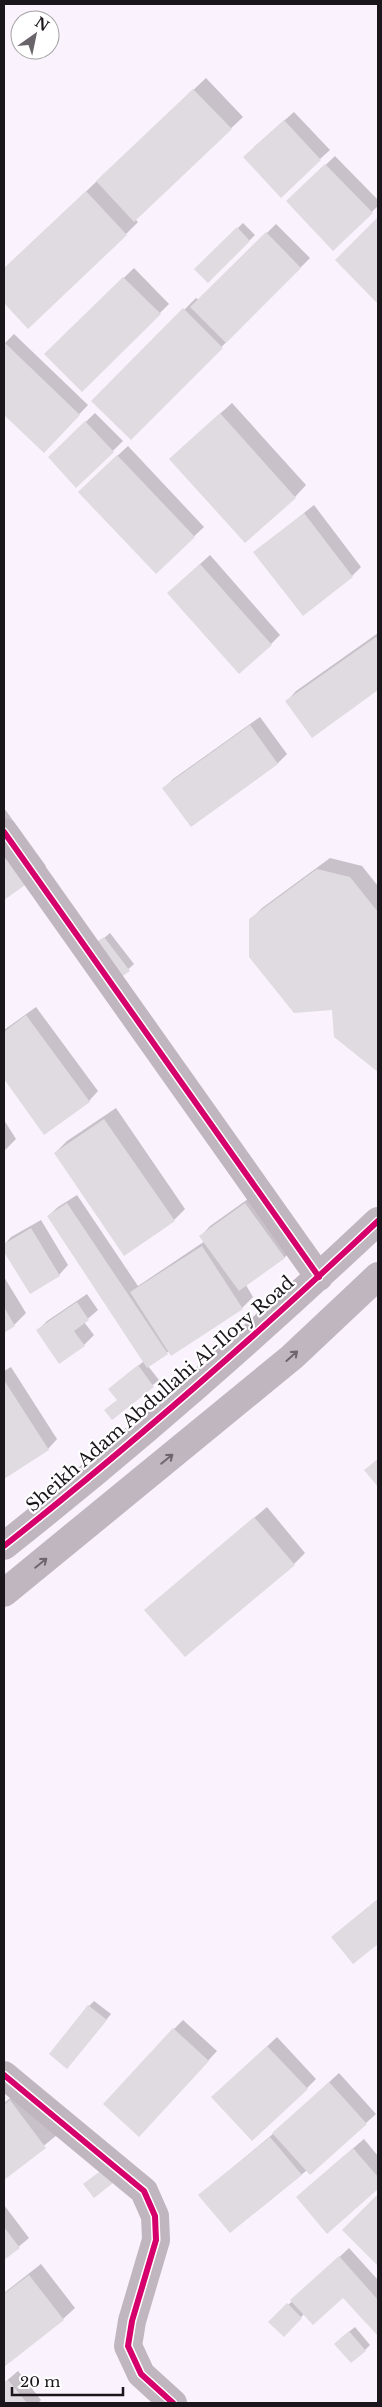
<svg xmlns="http://www.w3.org/2000/svg" width="382" height="2407" font-family="'Libre Baskerville',serif">
  <rect width="100%" height="100%" fill="#faf2fc"/>
  <path fill="#0003" d="M206,78L243,117L135,219L138,222L126,234L28,327L4,302V269Z
    M294,112L330,150L320,159L254,147Z
    M335,156L378,200V206L333,249L288,201Z
    M378,218V302L336,260Z
    M243,223L255,235L208,282L196,269Z
    M276,224L310,258L131,438L93,401L196,298L199,300Z
    M134,268L169,304L82,390L46,354Z
    M14,334L88,405L44,451L4,413V344Z
    M232,403L306,485L295,497L183,447Z
    M95,413L123,441L77,486L49,457Z
    M128,446L204,527L156,572L89,482Z
    M314,505L361,567L352,576L255,552Z
    M210,555L280,635L271,644L178,584Z
    M378,633V689L312,736L287,701L296,691Z
    M260,717L287,754L278,763L191,826L164,788L173,779Z
    M4,808L46,866L34,877L4,899Z
    M330,858L362,866L378,886V1070L335,1037L333,1009L250,920L262,908Z
    M110,933L134,964L121,976L97,944Z
    M36,1007L98,1091L89,1101L44,1133L4,1077V1030Z
    M116,1108L185,1209L174,1220L55,1153L67,1141Z
    M4,1120L16,1139L4,1151Z
    M255,1194L294,1248L284,1258L246,1285L253,1297L242,1308L169,1351L148,1366L159,1380L112,1418L119,1399L110,1389L144,1361L48,1216L58,1207L77,1195L138,1286L205,1241L201,1236L210,1226Z
    M41,1220L68,1265L59,1275L30,1292L4,1249V1245L11,1237Z
    M4,1277L26,1313L14,1325L4,1331Z
    M87,1294L98,1310L84,1322L94,1335L84,1345L38,1330L47,1321Z
    M11,1367L57,1439L48,1449L4,1478V1371Z
    M267,1507L305,1553L294,1564L146,1610Z
    M378,1899V1942L353,1963L332,1937Z
    M94,2001L111,2014L72,2062L89,2006Z
    M183,2020L217,2051L148,2126L174,2029Z
    M277,2037L316,2079L307,2088H223Z
    M339,2073L376,2114L366,2123L301,2175L200,2195L274,2133Z
    M22,2089L57,2135L4,2178V2103Z
    M364,2139L378,2156V2188L327,2232L307,2188Z
    M378,2195V2264L344,2230Z
    M4,2205L29,2238L4,2259Z
    M349,2248L378,2280V2332L343,2296L304,2314L284,2335L270,2322Z
    M41,2264L75,2308L63,2319L4,2365V2293Z
    M355,2327L370,2345L365,2350L341,2338Z
    M18,2371L41,2400L38,2403H4V2383Z"/>
  <path fill="#e0dae1" d="M193,89L232,129L134,222L96,181Z
    M284,120L321,160L281,198L243,157Z
    M325,164L373,213L333,251L286,201Z
    M86,191L127,235L28,329L4,303V268Z
    M377,218L378,220V304L335,260Z
    M237,227L250,241L208,283L194,269Z
    M266,232L301,268L226,343L190,307Z
    M123,277L161,314L82,392L44,354Z
    M183,308L223,348L131,440L91,401Z
    M4,342L80,415L44,453L4,415Z
    M220,413L296,498L245,543L169,459Z
    M85,421L114,452L76,488L48,457Z
    M117,455L195,537L156,574L78,492Z
    M304,513L353,577L303,616L253,552Z
    M200,564L272,645L239,674L167,593Z
    M376,637L378,640V690L312,738L285,701Z
    M250,725L278,764L191,827L162,788Z
    M4,836L35,878L4,900Z
    M317,869L350,877L378,912V1072L334,1037L332,1010L294,1013L249,957V919Z
    M104,937L130,971L121,977L95,943Z
    M26,1015L90,1102L44,1135L4,1079V1032Z
    M104,1119L175,1221L124,1256L54,1153Z
    M67,1203L168,1354L147,1368L47,1216Z
    M245,1203L285,1258L239,1291L199,1236Z
    M31,1228L60,1276L30,1294L4,1252V1244Z
    M202,1246L243,1309L171,1356L130,1292Z
    M77,1302L89,1320L74,1331L85,1346L59,1364L36,1330Z
    M4,1307L15,1326L4,1333Z
    M138,1365L154,1387L112,1420L104,1410L117,1400L108,1389Z
    M4,1380L49,1450L4,1479Z
    M378,1459V1487L364,1470Z
    M254,1517L295,1565L185,1657L144,1610Z
    M378,1899V1944L353,1964L331,1937Z
    M88,2005L107,2020L67,2069L49,2054Z
    M173,2028L209,2061L139,2137L103,2104Z
    M267,2046L308,2089L252,2141L211,2097Z
    M329,2082L367,2124L310,2175L272,2133Z
    M10,2100L46,2148L4,2180V2105Z
    M270,2137L302,2175L230,2233L198,2195Z
    M353,2148L378,2177V2189L327,2234L296,2197Z
    M107,2166L118,2179L94,2198L83,2184Z
    M378,2194V2266L342,2230Z
    M4,2227L20,2248L4,2260Z
    M339,2256L378,2300L377,2335L343,2298L313,2325L290,2300Z
    M29,2275L64,2320L4,2367V2294Z
    M287,2303L302,2318L284,2337L268,2322Z
    M349,2331L366,2351L351,2363L334,2344Z
    M8,2380L27,2403H4V2383Z"/>
  <g fill="none" stroke-linecap="round" stroke-linejoin="round">
    <path stroke="#bfb6c0" stroke-width="28" d="M4,832L319,1277
      M4,1546C133,1444 258,1334 378,1221
      M4,1593L292,1357L378,1276
      M4,2075L144,2191L155,2216L156,2240L132,2321L128,2346L141,2374L173,2403"/>
    <defs>
      <path id="cycleway" d="M4,832L319,1277
        M4,1546C133,1444 258,1334 378,1221
        M4,2075L144,2191L155,2216L156,2240L132,2321L128,2346L141,2374L173,2403"/>
    </defs>
    <use href="#cycleway" stroke="#fff" stroke-width="9"/>
    <use href="#cycleway" stroke="#d6006c" stroke-width="6"/>
  </g>
  <defs><path id="oneway-shaft" d="M-6 0H5M1.5-3L5.5 0L1.5 3" fill="none" stroke-width="1.6" stroke-linecap="round" stroke-linejoin="round" transform="scale(1.25)"/></defs>
  <g stroke="#6d666e">
    <use href="#oneway-shaft" transform="translate(292 1356) rotate(-42)"/>
    <use href="#oneway-shaft" transform="translate(167 1459) rotate(-39)"/>
    <use href="#oneway-shaft" transform="translate(41 1563) rotate(-39)"/>
  </g>
  <g text-anchor="middle" dominant-baseline="central" stroke-width="4.5" stroke-linejoin="round" paint-order="stroke">
    <g font-size="18" fill="#1b161b" stroke="#fff">
      <text transform="translate(160 1394) rotate(-41)">Sheikh Adam Abdullahi Al-Ilory Road</text>
    </g>
  </g>
  <rect width="382" height="2407" fill="none" stroke="#1b161b" stroke-width="10"/>
  <g transform="translate(35 35) rotate(33)"><circle r="24" fill="#ffffff" stroke="#a4a2a4"/>
  <path d="M0-4L9 19L0 12L-9 19Z" fill="#69636a"/>
  <text y="-8" font-size="14" font-weight="bold" text-anchor="middle" fill="#1b161b">N</text>
  </g>
  <path d="M12 2387v8h111v-8" fill="none" stroke="#1b161b" stroke-width="2.5"/>
  <text x="20" y="2387" font-size="15" fill="#1b161b" stroke="#ffffff" stroke-width="4" paint-order="stroke">20 m</text>
</svg>
